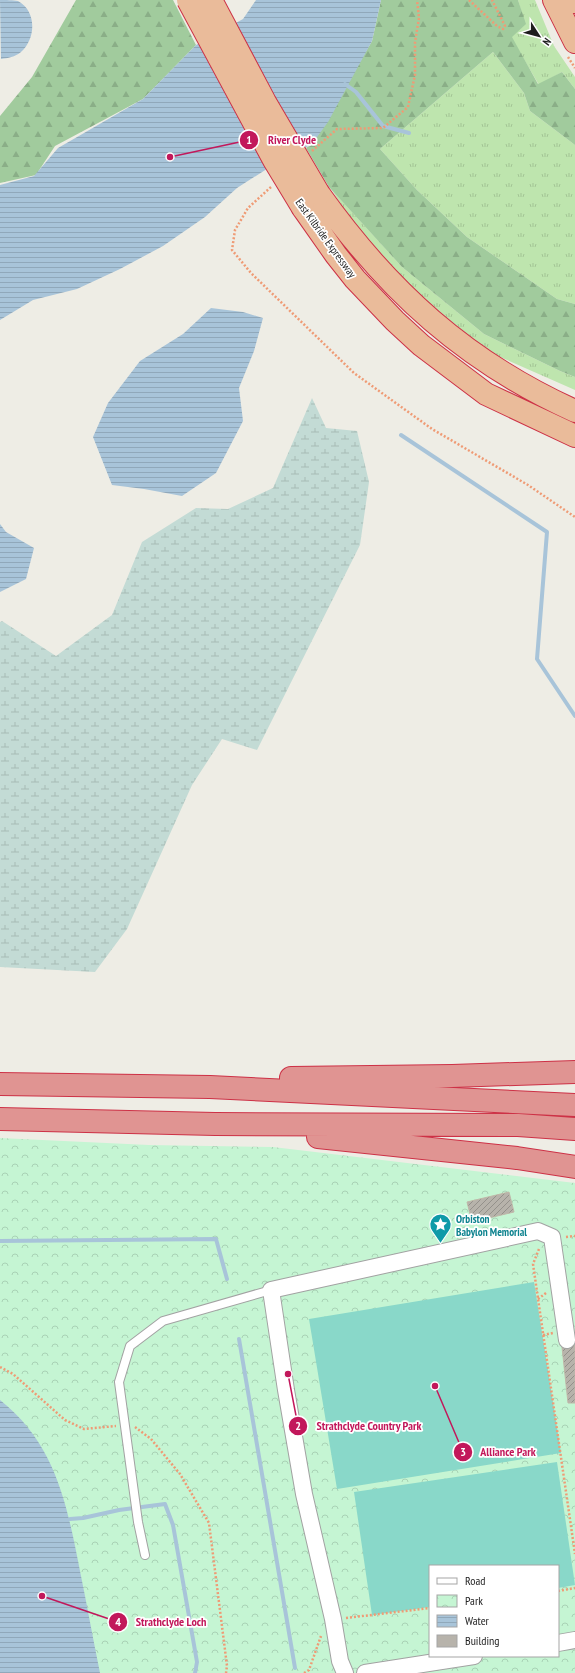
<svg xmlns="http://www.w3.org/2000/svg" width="575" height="1673" font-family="'PT Sans Narrow',sans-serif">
  <defs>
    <pattern id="grass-tufts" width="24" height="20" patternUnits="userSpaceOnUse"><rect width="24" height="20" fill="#bee5ae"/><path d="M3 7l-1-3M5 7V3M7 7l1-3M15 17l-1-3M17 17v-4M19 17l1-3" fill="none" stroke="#a3c495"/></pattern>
    <pattern id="forest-firs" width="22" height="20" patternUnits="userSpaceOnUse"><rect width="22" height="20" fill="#a1cb9d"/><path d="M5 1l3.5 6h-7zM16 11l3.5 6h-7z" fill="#8aae87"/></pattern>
    <pattern id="wetland-marsh" width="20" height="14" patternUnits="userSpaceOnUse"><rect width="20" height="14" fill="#c3dbd5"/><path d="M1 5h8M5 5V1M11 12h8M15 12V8" fill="none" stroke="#a7bcb6"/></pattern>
    <pattern id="park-crowns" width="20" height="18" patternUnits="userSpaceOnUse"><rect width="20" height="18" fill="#c5f5d3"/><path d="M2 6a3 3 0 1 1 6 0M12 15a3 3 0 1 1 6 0" fill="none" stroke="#a9d2b5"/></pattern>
    <pattern id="water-rules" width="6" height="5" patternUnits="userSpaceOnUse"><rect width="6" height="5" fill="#a8c4d9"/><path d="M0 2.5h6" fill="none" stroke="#90a8ba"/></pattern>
    <pattern id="building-hatch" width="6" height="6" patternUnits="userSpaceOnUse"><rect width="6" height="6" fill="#b7b3ab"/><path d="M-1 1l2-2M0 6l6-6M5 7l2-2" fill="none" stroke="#94918b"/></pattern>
  </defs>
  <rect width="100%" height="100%" fill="#eeede5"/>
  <path fill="url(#grass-tufts)" d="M518,0H535L554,46L575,77V89L562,72L539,85L511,37L525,24Z
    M493,52L524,93L530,111L575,145V304L557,299L467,237L417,190L380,149Z
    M332,190L402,267L484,334L560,371L575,377V390L491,353L425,301L357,230Z"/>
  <path fill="url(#forest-firs)" d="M76,0H173L196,45L143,99L55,146L36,175L0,183V116L32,77Z
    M381,0H518L526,24L512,37L538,84L562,72L575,89V145L530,111L524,93L493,52L380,149L417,190L467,237L557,299L575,304V377L560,371L484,334L402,267L329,187L306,148L312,144L372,41Z"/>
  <path fill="url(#wetland-marsh)" d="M312,398L326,428L357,431L369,482L360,545L257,750L222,739L192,785L127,929L95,972L0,967V622L2,621L56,656L112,615L142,542L196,508L228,509L273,488Z"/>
  <path fill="url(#park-crowns)" fill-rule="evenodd" d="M0,1138L149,1145L273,1147L575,1183V1673H0ZM430,1566H558V1656H430Z"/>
  <path fill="#89d8c9" d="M534,1282L561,1453L337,1489L309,1319Z
    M557,1462L575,1585L558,1588V1566H430V1607L372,1615L354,1492Z"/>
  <path fill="url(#water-rules)" d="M0,0C5,0 14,0 18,1C37,11 36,39 21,52C15,57 8,58 1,59Z
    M256,0H381L372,41L328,122L312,144L273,165L237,188L205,217L163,246L120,269L77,289L33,300L0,320V185L34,176L58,148L143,99L196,45L243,19Z
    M211,308L243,312L263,318L254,351L239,388L243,421L216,473L182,496L144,489L112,485L93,437L108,403L140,361L183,334Z
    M0,524L6,532L34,548L26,579L0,592Z
    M0,1400C56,1444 67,1505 80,1571C87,1605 93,1639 100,1673H0Z"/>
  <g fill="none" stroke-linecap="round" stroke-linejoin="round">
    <path stroke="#a8c4d9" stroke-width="4" d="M345,84L356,92L383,126L409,133
      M401,435L547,532L537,659L575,716
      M0,1241L216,1239L227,1279
      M239,1339L295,1668
      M70,1519L83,1518L119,1510L165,1504L173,1525L197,1662L195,1673"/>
  </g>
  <path fill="url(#building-hatch)" stroke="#bfb7a8" d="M509,1192L514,1212L472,1222L467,1202Z
    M575,1345V1403H568L562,1347L569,1349Z"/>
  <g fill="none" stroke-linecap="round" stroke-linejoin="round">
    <defs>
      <path id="service" d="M145,1555L138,1522L119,1382L130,1346L163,1321L271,1290"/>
      <path id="minor" d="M558,1643L575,1640
        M345,1673L340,1661L333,1619L304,1494L286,1390L271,1290L538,1231L552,1237L567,1340
        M365,1673L474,1656"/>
      <path id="trunk" d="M554,0L575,42
        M574,0L575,2
        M319,194C388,291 466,362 575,411
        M303,208L336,255L355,279L395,321L421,345L486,394L575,436"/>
      <path id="motorway" d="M291,1078L452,1076L575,1072
        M0,1084L210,1087L575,1105
        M0,1119L215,1124L518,1125L575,1129
        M318,1137L517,1158L575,1167"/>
    </defs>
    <use href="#service" stroke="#a2a2a2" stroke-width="10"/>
    <use href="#minor" stroke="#a2a2a2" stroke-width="18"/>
    <use href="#trunk" stroke="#cd3146" stroke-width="24"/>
    <use href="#motorway" stroke="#cd3146" stroke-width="24"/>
    <path stroke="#ef9b75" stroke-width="2.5" stroke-dasharray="2 2" stroke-linecap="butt" d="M469,0L497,26L503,29L505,26L492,0
      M568,57L575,68
      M312,151L337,129L383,128L408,107L415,75V42L419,18L417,0
      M271,187L248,208L235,230L232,250L251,273L354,373L432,429L528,485L575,517
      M566,1237L575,1236
      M539,1249L533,1264L575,1554
      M538,1299L546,1293
      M543,1335L553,1333
      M0,1367L13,1374L65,1420L84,1429L116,1426
      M135,1427L151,1439L180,1474L209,1523L227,1666L226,1673
      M558,1591L575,1588
      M346,1618L430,1608
      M304,1673L309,1670L321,1636"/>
    <use href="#service" stroke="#fff" stroke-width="8"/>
    <use href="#minor" stroke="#fff" stroke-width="16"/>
    <use href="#trunk" stroke="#eabb9a" stroke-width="22"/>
    <use href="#motorway" stroke="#e09492" stroke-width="22"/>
    <defs>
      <path id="trunk-bridge" d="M188,0L274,160L303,208
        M211,0L265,102L319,194"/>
    </defs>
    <use href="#trunk-bridge" stroke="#cd3146" stroke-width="24" stroke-linecap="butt"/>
    <use href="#trunk-bridge" stroke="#eabb9a" stroke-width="22"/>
  </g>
  <defs>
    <symbol id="sight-pin" viewBox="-11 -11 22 30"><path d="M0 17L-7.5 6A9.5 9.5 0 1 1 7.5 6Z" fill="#0f9aa8" stroke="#fff"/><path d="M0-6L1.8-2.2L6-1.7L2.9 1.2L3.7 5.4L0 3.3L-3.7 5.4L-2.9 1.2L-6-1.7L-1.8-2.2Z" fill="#fff"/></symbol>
  </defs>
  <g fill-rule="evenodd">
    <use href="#sight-pin" x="428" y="1212" width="25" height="34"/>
  </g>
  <g text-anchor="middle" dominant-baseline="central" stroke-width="3.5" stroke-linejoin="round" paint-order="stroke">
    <g font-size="11" fill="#1e1e1e" stroke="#fff">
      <text transform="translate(326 238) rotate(54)">East Kilbride Expressway</text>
    </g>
    <g font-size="11" font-weight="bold" fill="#0d838f" stroke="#fff" text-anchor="start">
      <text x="456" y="1219">Orbiston<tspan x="456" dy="13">Babylon Memorial</tspan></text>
    </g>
  </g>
  <path fill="none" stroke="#c2185b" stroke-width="1.5" d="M170 157L249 140M288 1374L298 1426M435 1386L463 1452M42 1596L118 1622"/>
  <g fill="#c2185b" stroke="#fff" stroke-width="1.5">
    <circle cx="170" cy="157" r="4"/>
    <circle cx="288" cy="1374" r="4"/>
    <circle cx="435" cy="1386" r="4"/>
    <circle cx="42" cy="1596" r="4"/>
    <circle cx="249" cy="140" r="10"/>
    <circle cx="298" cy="1426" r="10"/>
    <circle cx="463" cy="1452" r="10"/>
    <circle cx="118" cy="1622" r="10"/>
  </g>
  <g font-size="12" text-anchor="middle" font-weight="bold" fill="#fff">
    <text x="249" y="144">1</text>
    <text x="298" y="1430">2</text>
    <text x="463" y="1456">3</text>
    <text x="118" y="1626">4</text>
  </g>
  <g font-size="12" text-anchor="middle" font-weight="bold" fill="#c2185b" stroke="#fff" stroke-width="3.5" stroke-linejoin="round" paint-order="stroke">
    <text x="292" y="144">River Clyde</text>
    <text x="369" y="1430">Strathclyde Country Park</text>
    <text x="508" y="1456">Alliance Park</text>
    <text x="171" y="1626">Strathclyde Loch</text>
  </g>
  <rect x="429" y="1565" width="130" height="92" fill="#ffffff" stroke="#a5a5a5"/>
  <rect x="437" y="1578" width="20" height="6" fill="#ffffff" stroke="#a5a5a5"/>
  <text x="465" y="1585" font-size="12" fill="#1e1e1e">Road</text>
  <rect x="437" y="1595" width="20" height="12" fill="url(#park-crowns)" stroke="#a5a5a5"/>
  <text x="465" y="1605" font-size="12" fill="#1e1e1e">Park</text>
  <rect x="437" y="1615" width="20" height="12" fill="url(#water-rules)" stroke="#a5a5a5"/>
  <text x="465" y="1625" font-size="12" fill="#1e1e1e">Water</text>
  <rect x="437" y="1635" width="20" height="12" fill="#b7b3ab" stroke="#a5a5a5"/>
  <text x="465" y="1645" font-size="12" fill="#1e1e1e">Building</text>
  <g transform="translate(539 36) rotate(126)" stroke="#ffffff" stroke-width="3" paint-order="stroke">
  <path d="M0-3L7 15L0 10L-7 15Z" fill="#1e1e1e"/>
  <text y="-6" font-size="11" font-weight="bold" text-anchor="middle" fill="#1e1e1e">N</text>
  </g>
</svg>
